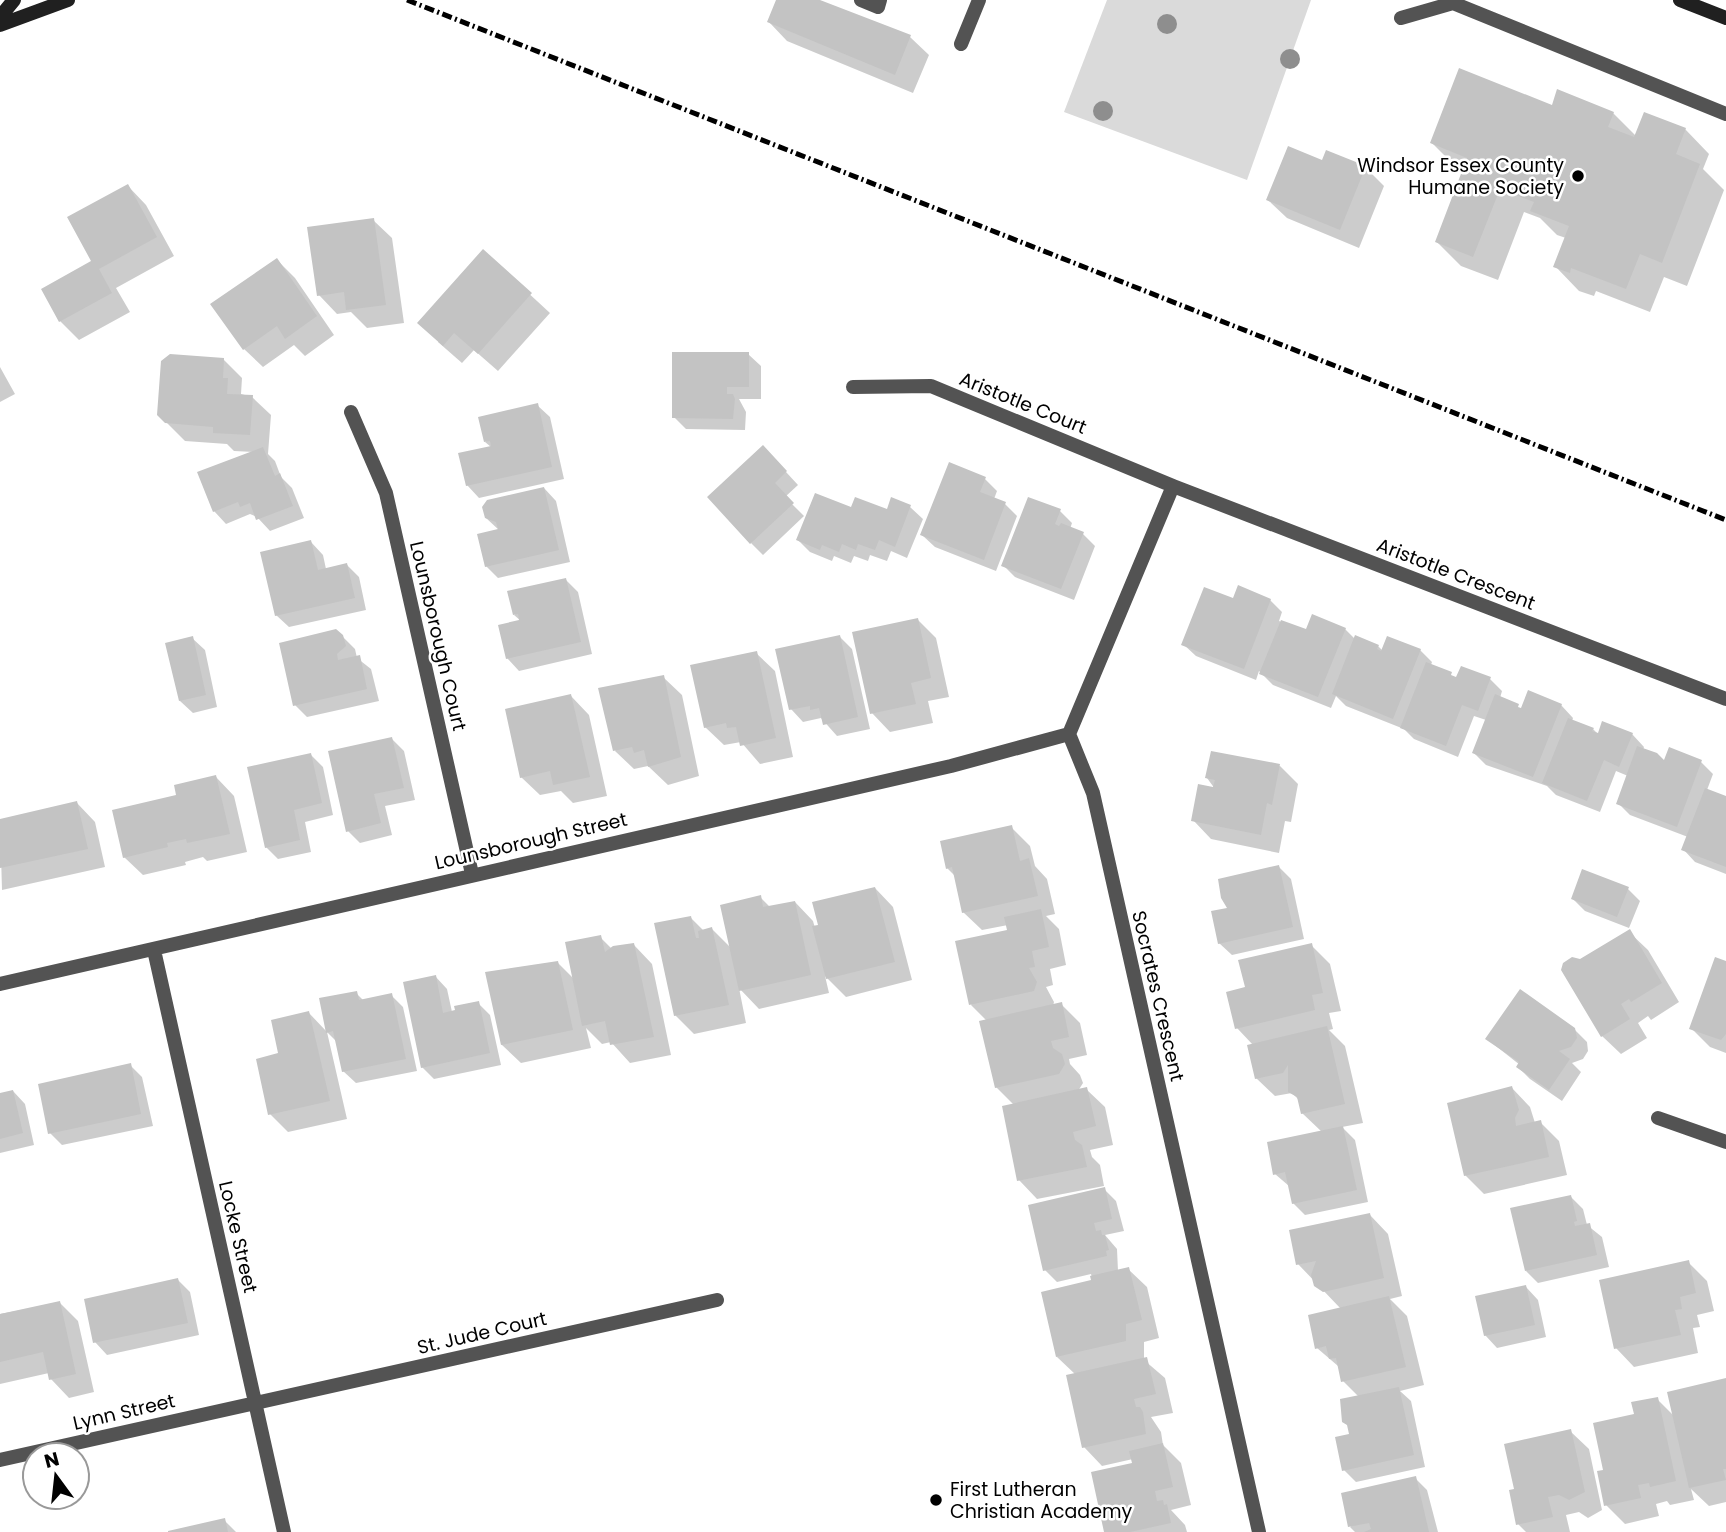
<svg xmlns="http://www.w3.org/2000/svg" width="1726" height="1532" font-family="Poppins,sans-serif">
  <rect width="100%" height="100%" fill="#fff"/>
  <path fill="#dadada" d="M1107,0H1311L1247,180L1064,112Z"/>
  <path fill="#0003" d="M778,0H815L910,37L929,55L913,93L787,41L769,22Z
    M1558,91L1613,113L1636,136L1685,129L1709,154L1703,169L1724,190L1687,286L1664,277L1650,312L1596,291L1594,296L1579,291L1555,266L1566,238L1557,235L1540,218L1524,212L1498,280L1461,266L1437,242L1464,170L1456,167L1432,143L1553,107Z
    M1323,163L1365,167L1384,186L1359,248L1287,218L1268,200Z
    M128,186L146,205L174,256L116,288L130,312L79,340L60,321L93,262Z
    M373,220L392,238L404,323L367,328L351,312L337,314L319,295Z
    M483,251L550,313L498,371L474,350L462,363L438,342Z
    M277,260L295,278L334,335L305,356L294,345L263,367L244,349Z
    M748,354L761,366V399H739L746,412L745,430L686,429L674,417Z
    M223,359L242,378L241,394L252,397L271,415L268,454L275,461L281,477L292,488L304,518L270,531L257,517L250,514L226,524L214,511L254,452L234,451L227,444L185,441L166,422Z
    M0,367L15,394L0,402Z
    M537,405L550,417L564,479L479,498L467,485L491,447L485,442Z
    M775,460L798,485L785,497L804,516L763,555L751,543Z
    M985,479L997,491L994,499L1005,504L1017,516L996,571L935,547L922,535Z
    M544,488L556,501L570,562L498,578L486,566L500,531L486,518Z
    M910,507L923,519L907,558L891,551L887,561L870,555L868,561L854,556L851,563L834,556L832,561L810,552L798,540L852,509L888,512Z
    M1060,511L1072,523L1070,529L1083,534L1095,546L1074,600L1015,577L1003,565Z
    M311,542L323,555L326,569L347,565L359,577L366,610L289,627L276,615Z
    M566,580L578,592L592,654L519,671L507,658L521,621L514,615Z
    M1234,600H1270L1282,612L1279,621L1307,632L1345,629L1355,639L1378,646L1383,651L1420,650L1432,662L1431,665L1457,679H1490L1502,691L1500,698L1522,710L1561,705L1573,718L1572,721L1593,729L1599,735L1632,734L1644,747L1643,750L1665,763L1701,762L1713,774L1707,790L1726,798V874L1695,862L1683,849L1688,837L1630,815L1618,803L1628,776L1616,771L1600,812L1556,795L1547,786L1486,765L1474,753L1486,720L1474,716L1458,757L1414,739L1404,729L1346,706L1336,696L1331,708L1273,685L1259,671L1256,680L1196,656L1183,644Z
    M917,619L936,638L949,697L928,701L933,723L890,732L872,713Z
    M342,636L355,649L357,658L371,669L379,701L307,717L295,705Z
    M840,637L852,649L870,729L837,736L821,718L803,722L791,709Z
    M192,638L205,650L217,707L193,713L180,701Z
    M756,653L775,671L793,757L760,764L741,742L724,745L705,727Z
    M663,677L682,695L699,776L668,785L648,766L634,769L615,751Z
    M571,696L589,715L607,796L573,803L561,791L540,795L521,777Z
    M392,739L404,751L415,800L385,806L392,835L360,843L348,831Z
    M311,755L323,767L333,815L305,822L311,852L278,859L266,847Z
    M1280,766L1298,784L1291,822L1285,821L1279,853L1211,839L1193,820L1215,789L1207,778Z
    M216,777L234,796L247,852L207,861L203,857L185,862L186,865L143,875L124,857L178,796Z
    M77,803L95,822L105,867L2,890L0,821Z
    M1011,827L1030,846L1035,866L1047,879L1055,914L1046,916L1059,929L1066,965L1050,969L1053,985L1046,987L1054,1002L1053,1006L1061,1004L1080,1023L1087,1055L1069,1059L1070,1064L1080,1075L1083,1083L1078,1091L1086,1089L1105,1107L1113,1145L1090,1150L1092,1157L1100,1165L1104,1186L1037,1199L1019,1180L1014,1105L996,1087L987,1021L971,1005L1009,931L1008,925L982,930L963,912L955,876L947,868Z
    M1279,867L1291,879L1304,939L1232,955L1219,943L1230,910Z
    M875,888L893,907L912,980L846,997L825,976L829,993L759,1009L739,988L746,1023L694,1034L675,1015L691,918L704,931L712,929L732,949L760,897L771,908L795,902L813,921L815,928Z
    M1628,889L1640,901L1629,928L1585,911L1573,899Z
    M1629,932L1648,950L1679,1002L1651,1020L1648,1016L1638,1023L1647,1038L1621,1054L1602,1036L1580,961Z
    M600,937L612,949L634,945L652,964L671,1055L630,1063L611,1042L602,1044L586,1028L591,1048L521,1063L502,1045L487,973L558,963L574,979Z
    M1311,945L1330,964L1341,1011L1329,1013L1333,1029L1329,1030L1345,1046L1363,1123L1342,1127L1355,1140L1368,1202L1305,1215L1293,1203L1289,1186L1275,1174L1322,1132L1302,1113L1300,1101L1292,1093L1275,1096L1256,1078L1253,1045L1237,1028L1247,989Z
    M1726,963V1053L1710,1047L1691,1028Z
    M435,976L447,989L452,1012L478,1003L490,1015L501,1065L434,1079L422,1067Z
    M356,993L364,1001L391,995L403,1007L417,1071L356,1083L343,1071L337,1042L327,1032L347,1119L288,1132L270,1114L280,1055L309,1013L327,1032Z
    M1574,1029L1587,1042L1588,1051L1583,1059L1572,1063L1581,1072L1562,1101L1530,1079L1518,1067L1520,1065L1487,1039Z
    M130,1065L142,1077L153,1126L62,1145L50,1133Z
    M1512,1088L1530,1107L1535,1123L1540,1122L1559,1141L1567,1175L1484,1194L1465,1175Z
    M13,1091L25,1104L34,1145L0,1153V1094Z
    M1104,1189L1116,1201L1124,1231L1105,1235L1117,1249L1118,1271L1128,1269L1147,1287L1159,1338L1144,1342V1360L1165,1378L1173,1413L1151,1417L1161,1432L1163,1445L1181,1463L1191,1505L1171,1510L1185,1525L1187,1532H1106L1134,1464L1133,1459L1102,1466L1084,1447L1076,1375L1057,1357L1093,1282L1091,1274L1057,1282L1045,1270Z
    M1571,1197L1583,1209L1587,1225L1602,1237L1609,1267L1538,1283L1526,1271Z
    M1370,1215L1388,1234L1402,1296L1390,1299L1407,1316L1424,1385L1400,1391L1411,1401L1425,1467L1356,1482L1344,1470L1359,1397L1343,1381L1338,1366L1317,1348L1341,1309L1298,1264Z
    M1688,1262L1707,1281L1714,1311L1697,1315L1700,1327L1693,1328L1698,1353L1634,1367L1616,1348Z
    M178,1280L190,1292L199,1335L107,1355L95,1342Z
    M1526,1287L1538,1300L1546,1337L1497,1348L1485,1335Z
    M60,1303L78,1321L94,1392L69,1398L51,1379L49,1373L0,1384V1314Z
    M1726,1380V1502L1709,1506L1691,1489L1694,1500L1670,1505L1667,1501L1656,1504L1659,1516L1625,1524L1606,1505L1605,1471L1636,1416L1657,1399L1674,1416Z
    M1570,1431L1589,1449L1602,1510L1588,1518L1579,1512L1566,1515L1570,1532H1526L1518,1524L1516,1490Z
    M1415,1478L1427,1490L1438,1532H1355L1350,1527Z
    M224,1520L236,1532H171Z"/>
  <path fill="#c3c3c3" d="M776,0H820L911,35L895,75L767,22Z
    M1459,68L1552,105L1557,89L1614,112L1608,127L1634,137L1644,112L1686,128L1676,154L1700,164L1662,263L1640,254L1626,289L1571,268L1570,273L1553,267L1569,226L1530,211L1534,202L1500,189L1473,257L1435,242L1467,158L1430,143Z
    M1288,146L1322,160L1326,150L1366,166L1340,230L1266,200Z
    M128,184L157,237L99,269L112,293L59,322L41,289L91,261L67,217Z
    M374,218L386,305L346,310L344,292L317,296L307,227Z
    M483,249L532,293L478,354L454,333L443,346L417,323Z
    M277,258L317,316L285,339L277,326L243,350L210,304Z
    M672,352H749V387H727V394H733L735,399L733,419L672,418Z
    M170,354L224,358L223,378H228L227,394L253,395L250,435L213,433V427L165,423L157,415L161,361Z
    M538,403L552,467L466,486L458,453L491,446L490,441L484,442L478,417Z
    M763,445L787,471L775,483L794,503L750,544L707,497Z
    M263,447L275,476L280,473L293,506L256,520L250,503L240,507L238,502L213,512L197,472Z
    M949,462L986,477L980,492L1006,502L984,560L920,535Z
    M544,487L559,550L485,567L477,534L498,529L496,522L485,518L482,507L487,500Z
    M815,493L851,507L855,497L887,509L891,497L911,505L895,547L879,540L875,550L858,544L856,550L842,544L839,552L822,545L820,550L796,540Z
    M1028,497L1061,509L1055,524L1059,526L1061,523L1084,532L1061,589L1001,566Z
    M311,540L318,570L347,563L355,598L275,616L260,552Z
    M566,578L581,642L506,659L498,625L519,620L518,614L513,615L507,591Z
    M1238,585L1271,599L1244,669L1181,645L1204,587L1233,598Z
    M1312,614L1346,628L1318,697L1259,674L1281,620L1306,629Z
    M918,618L931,678L911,683L916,704L870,714L852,632Z
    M336,629L343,635L346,646L337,654L338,660L360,655L367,689L293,706L279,643Z
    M840,635L858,717L823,725L819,708L810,710V706L789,710L775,649Z
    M1355,635L1379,645L1377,649L1381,651L1387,636L1421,649L1393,719L1332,694Z
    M193,636L206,695L179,701L165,643Z
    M757,651L776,738L740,746L736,727L727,728L726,723L704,728L690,665Z
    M1426,662L1452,672L1451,675L1456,677L1461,666L1491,677L1478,711L1462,705L1446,746L1400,728Z
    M664,675L681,757L648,767L644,750L634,753L632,747L613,751L598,688Z
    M1528,690L1562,704L1533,777L1472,753L1495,694L1519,704L1518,707L1521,708Z
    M571,694L590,777L553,785L550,771L520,778L505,709Z
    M1568,718L1594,728L1592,731L1598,733L1602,721L1633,733L1619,767L1604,760L1587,801L1542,783Z
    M392,737L404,788L374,794L381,823L346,832L328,751Z
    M1637,746L1657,753L1664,760L1669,747L1702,760L1677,827L1616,804Z
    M1211,751L1280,764L1272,805L1267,803L1261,835L1191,821L1198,784L1213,787L1215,780L1205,778Z
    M311,753L322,803L294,810L300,840L265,848L247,767Z
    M216,775L230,834L187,843L186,839L167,843L168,847L123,858L112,810L176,795L174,785Z
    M1705,788L1726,796V867L1681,850Z
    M77,801L88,849L0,868V819Z
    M1012,825L1020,861L1029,858L1038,896L962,913L952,867L946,869L940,841Z
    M1279,865L1293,927L1218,944L1211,911L1227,908L1221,898L1218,879Z
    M1582,869L1629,887L1617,917L1571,899Z
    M875,887L895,962L826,979L812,926L818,925L812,902Z
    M761,895L763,907L795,901L811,975L739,991L720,905Z
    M1041,909L1049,947L1032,951L1035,967L1029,968L1037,982L1034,991L969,1005L955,941L1007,930L1004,917Z
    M691,916L696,938H699L698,931L712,927L729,1005L674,1016L654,923Z
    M1630,929L1662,983L1631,1002L1629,999L1621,1004L1630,1019L1601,1037L1561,970L1563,963L1572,957L1580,959Z
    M601,935L605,952L613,946L634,943L654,1037L610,1045L605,1021L582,1026L565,942Z
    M1312,943L1323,993L1312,995L1315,1010L1235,1029L1226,992L1245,987L1238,960Z
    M1715,957L1726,961V1034L1721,1040L1689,1029Z
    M558,961L573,1030L501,1045L485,972Z
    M436,975L443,1013L455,1010L454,1006L479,1001L490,1053L421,1068L403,982Z
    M1520,989L1575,1028L1577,1038L1571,1047L1559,1051L1570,1059L1549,1090L1516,1067L1519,1062L1485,1039Z
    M357,991L359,1000L392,993L406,1059L342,1072L333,1031L326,1033L319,998Z
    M1062,1002L1069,1037L1051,1041L1053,1048L1062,1054L1065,1064L1059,1074L995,1088L979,1021Z
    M309,1011L330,1101L268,1115L256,1059L278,1053L271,1020Z
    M1327,1026L1345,1104L1301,1114L1297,1097L1288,1092V1065L1283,1073L1255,1079L1247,1045Z
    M131,1063L141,1114L48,1134L38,1084Z
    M1512,1086L1519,1110L1515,1118L1516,1126L1541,1120L1549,1157L1464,1176L1447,1103Z
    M1087,1087L1096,1126L1073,1132L1075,1140L1082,1145L1087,1167L1017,1181L1002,1106Z
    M13,1090L23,1133L0,1139V1093Z
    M1343,1126L1357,1190L1292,1204L1285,1172L1273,1175L1267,1142Z
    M1105,1187L1112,1219L1094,1223L1096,1231L1101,1230L1102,1235H1105L1109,1250L1106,1251L1107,1256L1043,1271L1028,1205Z
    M1571,1195L1577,1221L1574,1222L1575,1226L1590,1223L1597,1255L1525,1271L1510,1208Z
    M1370,1213L1384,1278L1323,1292L1314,1286L1311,1275L1316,1261L1296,1265L1289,1230Z
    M1689,1260L1696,1293L1680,1297L1682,1309L1675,1310L1681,1335L1614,1349L1599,1280Z
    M1129,1267L1142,1320L1126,1324V1341L1056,1357L1041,1292L1091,1280L1090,1276Z
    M178,1278L188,1323L93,1343L84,1299Z
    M1526,1285L1535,1325L1484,1336L1475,1296Z
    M1389,1296L1406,1367L1341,1382L1336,1358L1329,1359L1326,1346L1315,1349L1308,1315Z
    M60,1301L76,1374L49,1380L43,1352L0,1362V1314Z
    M1147,1357L1156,1394L1134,1399L1136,1407H1140L1143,1412L1146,1434L1082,1448L1066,1375Z
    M1726,1378V1469H1723L1726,1480L1689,1488L1667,1392Z
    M1399,1387L1414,1455L1342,1471L1335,1437L1349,1434L1347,1425L1342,1422L1340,1399Z
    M1658,1397L1676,1481L1650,1487L1649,1483L1638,1485L1641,1498L1604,1506L1597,1471L1603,1470L1593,1423L1634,1414L1631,1402Z
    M1571,1429L1585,1492L1569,1500L1559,1495L1548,1497L1553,1517L1516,1525L1509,1490L1514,1489L1504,1444Z
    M1163,1443L1173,1487L1155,1491L1157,1501L1163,1500L1164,1505L1167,1504L1171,1523L1130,1532H1104L1091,1472L1132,1463L1129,1451Z
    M1416,1476L1429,1532H1364L1371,1529L1369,1523L1348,1527L1341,1493Z
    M225,1518L228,1532H168V1531Z"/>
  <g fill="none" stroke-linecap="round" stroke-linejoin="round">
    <path stroke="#535353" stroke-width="14" d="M861,0L878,7L880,0
      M1454,0L1453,3L1726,114
      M1401,18L1453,3
      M961,44L979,0"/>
    <path stroke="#535353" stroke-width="14" d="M853,387L931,386L1173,486L1726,699
      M351,412L386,493L472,874
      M1173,486L1069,734L1093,793L1259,1532
      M154,950L284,1532
      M0,984L951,766L1069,734
      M1658,1118L1726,1142
      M0,1460L717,1300"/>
    <path stroke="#202020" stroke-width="14" d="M1680,0L1726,18
      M0,17L14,0
      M0,25L68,0"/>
    <path stroke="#000" stroke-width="5" stroke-dasharray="10 3.5 2 3.5" stroke-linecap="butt" d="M407,0L1726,520"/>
  </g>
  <g fill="#8e8e8e">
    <circle cx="1167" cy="24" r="10"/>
    <circle cx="1290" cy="59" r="10"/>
    <circle cx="1103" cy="111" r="10"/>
  </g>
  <g fill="#000" stroke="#fff" stroke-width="2.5">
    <circle cx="1578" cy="176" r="7"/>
    <circle cx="936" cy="1500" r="7"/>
  </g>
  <g text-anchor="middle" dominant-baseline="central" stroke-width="5" stroke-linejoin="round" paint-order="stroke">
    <g font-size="19" fill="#000" stroke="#fff" text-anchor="end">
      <text x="1564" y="165">Windsor Essex County<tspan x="1564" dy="22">Humane Society</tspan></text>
      <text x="950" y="1489" text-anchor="start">First Lutheran<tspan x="950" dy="22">Christian Academy</tspan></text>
    </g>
    <g font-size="19" fill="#000" stroke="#fff">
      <text transform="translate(1023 403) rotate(22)">Aristotle Court</text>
      <text transform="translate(1456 574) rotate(21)">Aristotle Crescent</text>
      <text transform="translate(438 636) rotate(77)">Lounsborough Court</text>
      <text transform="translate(531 841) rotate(-13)">Lounsborough Street</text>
      <text transform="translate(1158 996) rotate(77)">Socrates Crescent</text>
      <text transform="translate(238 1237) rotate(77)">Locke Street</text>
      <text transform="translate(482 1333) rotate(-13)">St. Jude Court</text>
      <text transform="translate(124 1412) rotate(-13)">Lynn Street</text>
    </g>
  </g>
  <g transform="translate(56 1476) rotate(345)"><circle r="33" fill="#ffffff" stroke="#999999" stroke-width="2"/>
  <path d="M0-5L12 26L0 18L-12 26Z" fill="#000000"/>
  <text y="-10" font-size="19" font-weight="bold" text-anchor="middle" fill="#000000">N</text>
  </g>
</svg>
